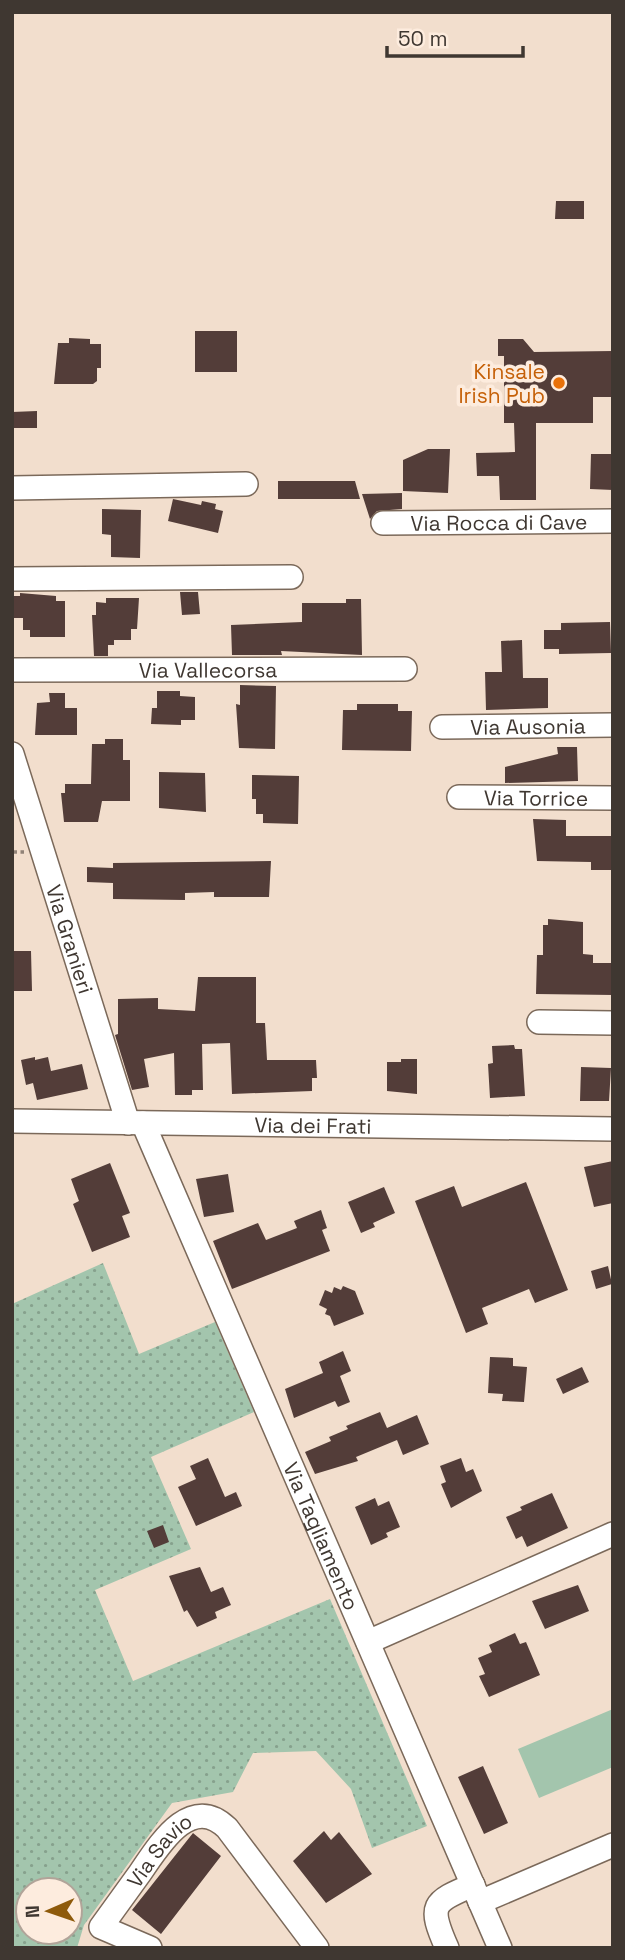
<svg xmlns="http://www.w3.org/2000/svg" width="625" height="1960" font-family="'Space Grotesk',sans-serif">
  <defs>
    <pattern id="grass-dots" width="8" height="8" patternUnits="userSpaceOnUse" patternTransform="scale(1.75)"><rect width="8" height="8" fill="#a3c5ad"/><path d="M2 2h.1M6 6h.1" fill="none" stroke="#86a18d" stroke-width="1.8" stroke-linecap="round"/></pattern>
  </defs>
  <rect width="100%" height="100%" fill="#f2decd"/>
  <path fill="url(#grass-dots)" fill-rule="evenodd" d="M103,1263L139,1354L215,1322L254,1412L151,1457L191,1549L95,1590L133,1681L330,1599L427,1826L372,1848L351,1789L316,1751L253,1753L233,1792L172,1803L84,1925L77,1948H12V1304ZM28,1890H70V1932H28Z"/>
  <path fill="#a3c5ad" d="M613,1709V1767L539,1798L518,1749Z"/>
  <path fill="#533d39" d="M556,201H584V219H555Z
    M195,331H237V372H195Z
    M69,338L90,339V344H101V368H97V381L93,384H54L58,343H69Z
    M498,339H523L534,352L613,351V397H593V423H536V500H500L499,476H477L476,453L515,452L514,423H504V356H498Z
    M37,411V428H13L12,412Z
    M428,449H450L448,493L403,491V460Z
    M591,454H613V490L590,489Z
    M278,481H355L360,499H278Z
    M402,493V509L377,511L370,519L362,494Z
    M173,499L201,505L202,501L216,504L215,509L223,511L218,533L168,521Z
    M102,509L141,510L140,558L111,557V535L102,534Z
    M180,592H198L200,614L182,615Z
    M20,593L56,596V601H65V637H30V630H23V618H12V596H20Z
    M106,598H139L137,629H131V640H114V645H108V656H94L92,615H96V602L106,603Z
    M346,599H361L362,655L281,651L282,655H232L231,625L302,622V603H346Z
    M610,622L611,653L559,654V649H544V630H561V623Z
    M522,640L523,678H548V708L486,710L485,672H502L501,641Z
    M240,685L276,686L275,749L239,748L236,704L240,705Z
    M157,691H180V696L195,697V720H181V725L151,724L152,708H157Z
    M49,693H65V708H77V735H35L37,703L50,702Z
    M357,704H398V711H412L411,751L342,750L343,710H357Z
    M105,739H123V760H130V801H102L98,822H64L61,793H65V784H91L92,744H105Z
    M557,747H577L578,781L505,783V767L558,754Z
    M159,772L205,773L206,812L159,808Z
    M252,775L299,776L298,824L263,823V814H256V799H252Z
    M533,819L566,820V836H613V870H591V862L537,861Z
    M271,861L269,897H214V892L185,893V900L113,899V883L87,882V867L113,868V863Z
    M548,919L583,922V954L593,955V963H613V995L536,994L537,955H543V925H548Z
    M12,951H31L32,991H12Z
    M198,977H256V1023H265L267,1060H316L317,1078H312V1091L232,1094L230,1043L202,1044L203,1090H192V1095H175L174,1053L144,1059L149,1087L132,1090L115,1035L118,1034V999L158,998V1009L195,1011Z
    M514,1045L515,1049H522L525,1096L490,1098L488,1064L493,1063L492,1046Z
    M35,1057V1060L48,1057L51,1071L82,1064L88,1089L37,1100L33,1083L26,1085L21,1060Z
    M401,1059H417V1094L387,1091V1062H401Z
    M581,1067L611,1068L609,1101H580Z
    M613,1161V1203L594,1207L584,1167Z
    M110,1163L130,1213L122,1216L130,1237L92,1252L73,1204L79,1201L71,1179Z
    M228,1174L234,1212L204,1217L196,1179Z
    M526,1182L568,1290L535,1303L529,1289L482,1308L488,1324L466,1333L415,1201L454,1186L462,1207Z
    M384,1187L395,1213L373,1223L375,1227L361,1233L348,1202Z
    M321,1210L327,1228L322,1230L330,1251L232,1289L213,1241L258,1223L266,1240L297,1228L294,1221Z
    M608,1266L612,1284L596,1289L591,1271Z
    M343,1286L355,1291L364,1314L334,1326L330,1316L325,1314L327,1309L319,1305L325,1290L332,1293L334,1287L341,1290Z
    M343,1351L351,1371L340,1376L350,1402L338,1407L335,1401L294,1418L285,1389L323,1373L319,1362Z
    M490,1357L513,1358V1366L527,1367L524,1402L502,1401L503,1394L488,1393Z
    M582,1367L589,1382L563,1394L556,1379Z
    M380,1412L387,1428L417,1415L429,1444L403,1455L397,1440L356,1457L358,1461L315,1474L305,1452L331,1441L329,1437L348,1429L346,1426Z
    M208,1458L225,1497L236,1492L242,1506L196,1526L178,1487L196,1479L190,1466Z
    M461,1458L466,1472L473,1469L482,1491L451,1508L441,1484L446,1482L440,1466Z
    M552,1493L568,1528L527,1547L522,1536L516,1539L506,1517L522,1510L520,1507Z
    M375,1498L378,1506L389,1501L400,1527L386,1533L388,1537L371,1545L355,1507Z
    M163,1525L169,1542L154,1548L147,1531Z
    M200,1567L211,1592L223,1587L231,1605L215,1612L217,1618L197,1627L187,1610L184,1612L169,1576Z
    M578,1585L589,1611L545,1629L532,1601Z
    M515,1633L520,1644L526,1642L540,1675L489,1697L479,1676L485,1674L478,1658L492,1652L489,1645Z
    M483,1766L508,1823L484,1834L458,1777Z
    M324,1831L331,1840L339,1832L372,1874L326,1903L293,1861Z
    M193,1833L221,1856L161,1934L132,1910Z"/>
  <g fill="none" stroke-linecap="round" stroke-linejoin="round">
    <defs>
      <g id="minor">
        <path d="M12,488L246,484"/>
        <path id="s1" d="M383,523L613,521"/>
        <path d="M12,579L291,577"/>
        <path id="s2" d="M12,670L405,669"/>
        <path id="s3" d="M442,727L613,725"/>
        <path id="s4" d="M12,754L128,1123"/>
        <path id="s5" d="M459,797L613,798"/>
        <path d="M539,1022L613,1023"/>
        <path id="s6" d="M12,1121L613,1129"/>
        <path id="s7" d="M143,1123L500,1948"/>
        <path d="M368,1642L613,1534"/>
        <path d="M480,1902L613,1845"/>
        <path id="s8" d="M150,1948L101,1927C114,1909 127,1891 140,1873C158,1847 190,1792 227,1828L317,1948"/>
        <path d="M447,1948C428,1905 432,1902 473,1885"/>
      </g>
    </defs>
    <use href="#minor" stroke="#7b695a" stroke-width="26"/>
    <path stroke="#918378" stroke-width="3.5" stroke-dasharray="5 3.5" stroke-linecap="butt" d="M12,852H24"/>
    <use href="#minor" stroke="#fff" stroke-width="23"/>
  </g>
  <circle fill="#e8710a" stroke="#fdecde" stroke-width="2.5" cx="559" cy="383" r="7"/>
  <g text-anchor="middle" dominant-baseline="central" stroke-width="7" stroke-linejoin="round" paint-order="stroke">
    <g font-size="21" fill="#c56008" stroke="#fdecde" text-anchor="end">
      <text x="545" y="371">Kinsale<tspan x="545" dy="24">Irish Pub</tspan></text>
    </g>
    <g font-size="21" fill="#3f3731" stroke="#fdecde">
      <text stroke="none"><textPath href="#s1" startOffset="116">Via Rocca di Cave</textPath></text>
      <text stroke="none"><textPath href="#s2" startOffset="196">Via Vallecorsa</textPath></text>
      <text stroke="none"><textPath href="#s3" startOffset="86">Via Ausonia</textPath></text>
      <text stroke="none"><textPath href="#s5" startOffset="77">Via Torrice</textPath></text>
      <text stroke="none"><textPath href="#s4" startOffset="194">Via Granieri</textPath></text>
      <text stroke="none"><textPath href="#s6" startOffset="301">Via dei Frati</textPath></text>
      <text stroke="none"><textPath href="#s7" startOffset="450">Via Tagliamento</textPath></text>
      <text stroke="none"><textPath href="#s8" startOffset="150">Via Savio</textPath></text>
    </g>
  </g>
  <rect width="625" height="1960" fill="none" stroke="#3f3731" stroke-width="28"/>
  <g transform="translate(49 1911) rotate(268)"><circle r="33" fill="#fdecde" stroke="#b1a499" stroke-width="2"/>
  <path d="M0-5L12 26L0 18L-12 26Z" fill="#8e5a0b"/>
  <text y="-10" font-size="19" font-weight="bold" text-anchor="middle" fill="#3f3731">N</text>
  </g>
  <path d="M387 46v10h136v-10" fill="none" stroke="#3f3731" stroke-width="3.5"/>
  <text x="398" y="46" font-size="21" fill="#3f3731" stroke="#fdecde" stroke-width="5" paint-order="stroke">50 m</text>
</svg>
